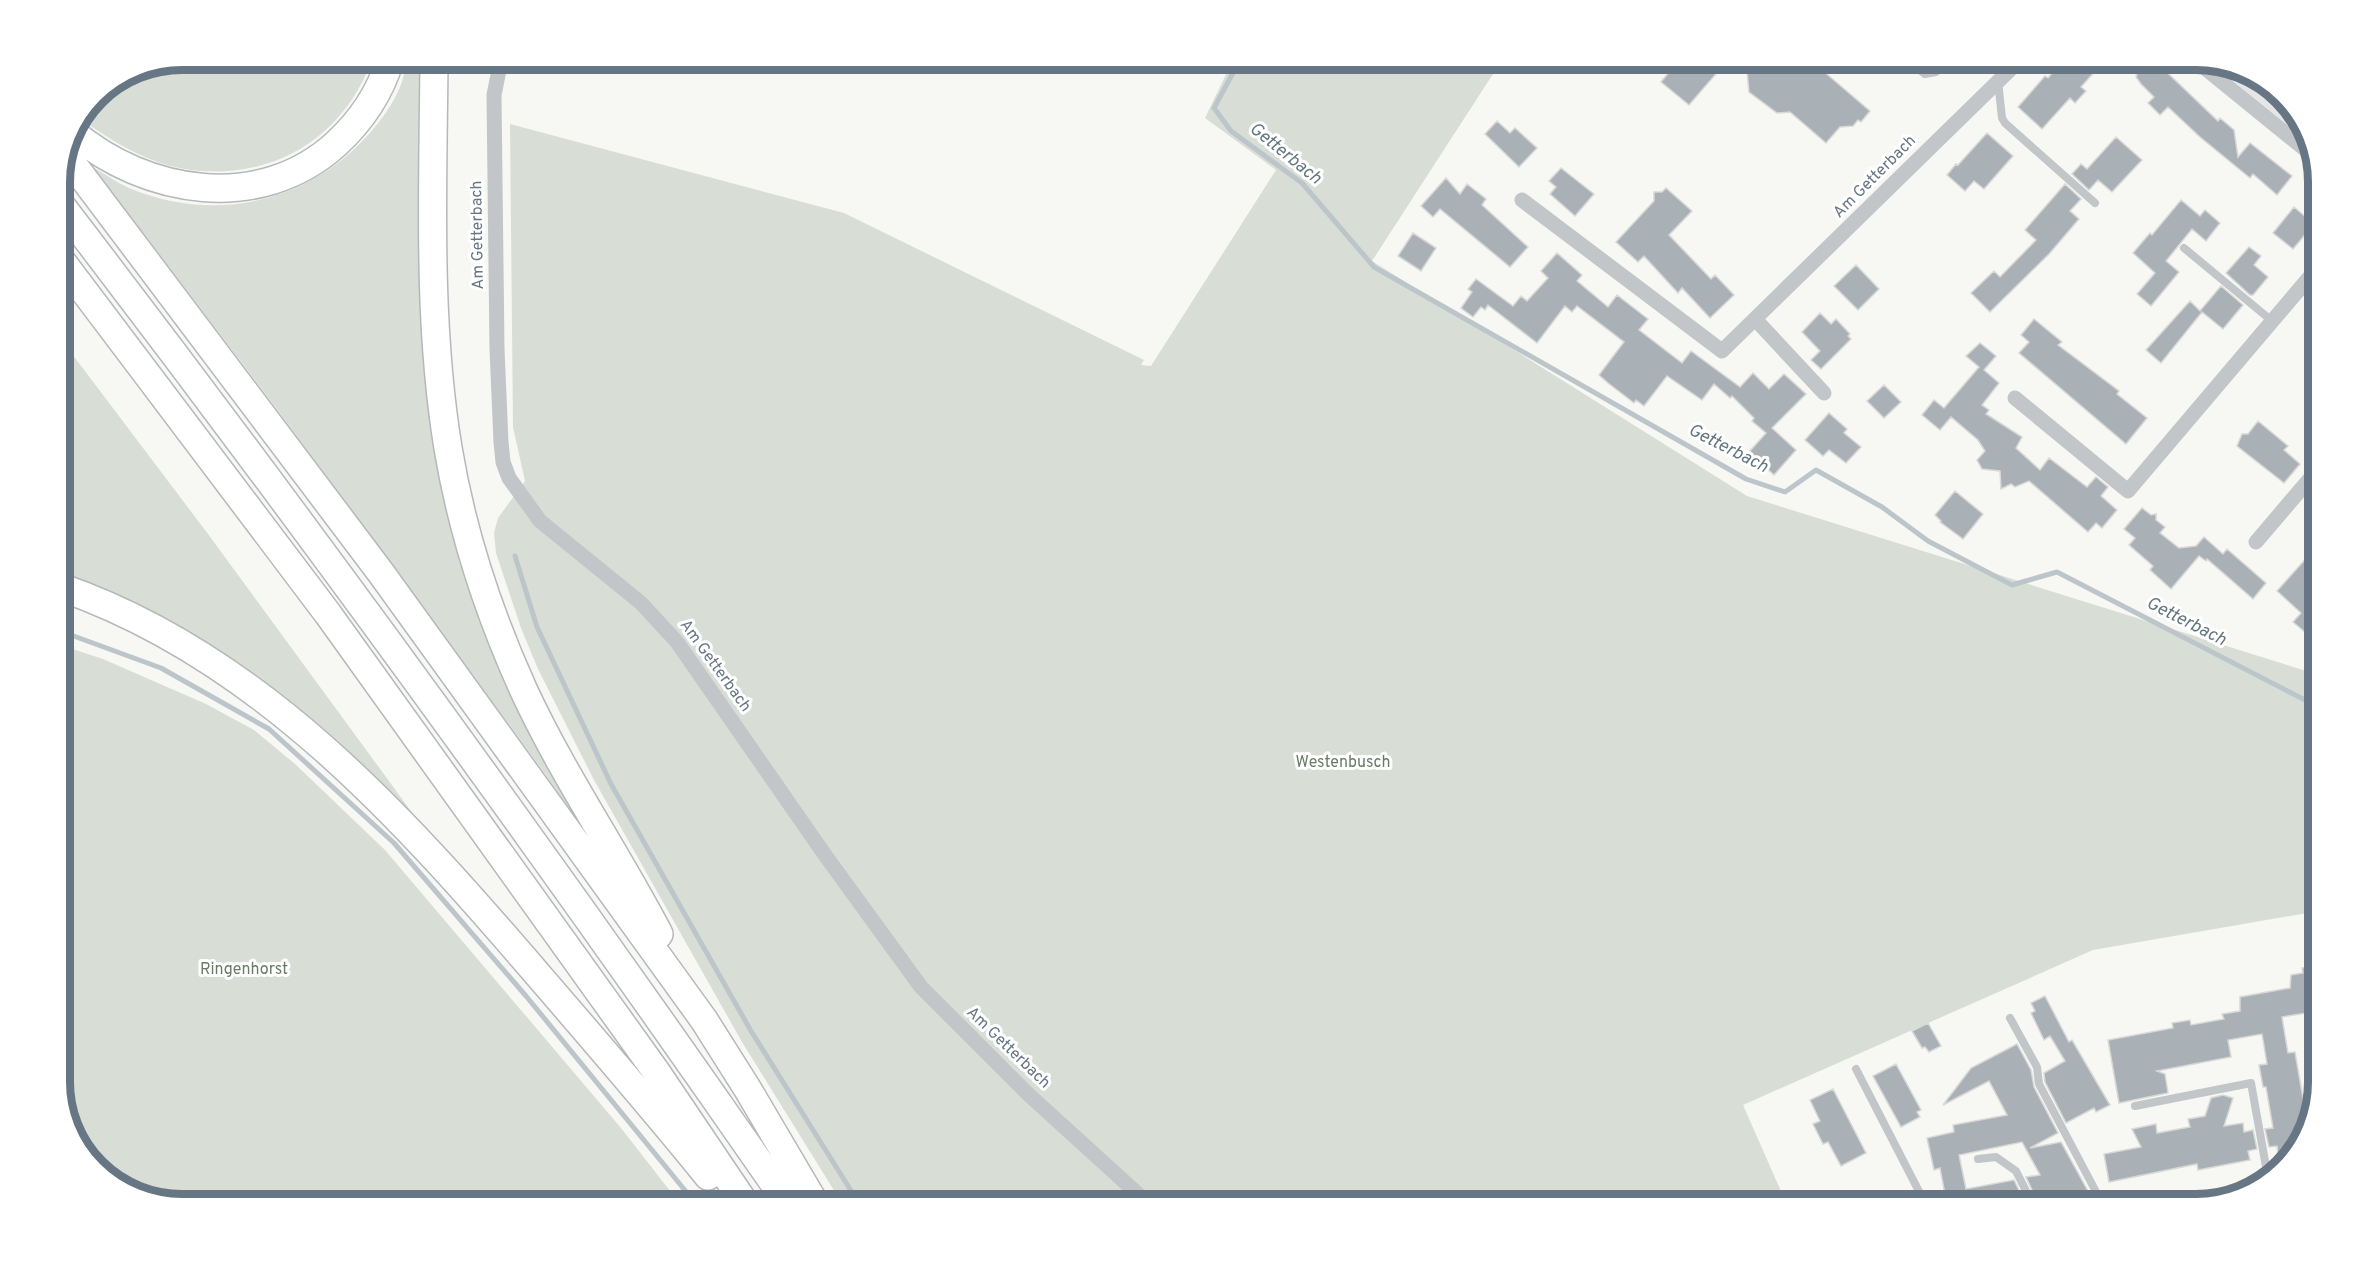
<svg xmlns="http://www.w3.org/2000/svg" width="2379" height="1265" font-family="Overpass,sans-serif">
  <rect width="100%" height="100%" fill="#f7f7f4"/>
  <path fill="#e5e6e5" d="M2214,64L2251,73L2298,115L2309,146Z"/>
  <path fill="#d8ded5" d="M183,60H372C343,138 274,180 191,170C151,165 112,142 80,118L96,96L136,69Z
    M406,60H426L438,438L588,831L586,834L546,775L273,404L93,167C105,174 116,182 129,188C205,220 290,207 351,152C370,135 390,111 400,87C404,79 405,68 406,60Z
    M1233,60H1502L1372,261L1747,496L2319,675V911L2093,950L1743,1105L1787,1205H843L742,1042L594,780L538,669L521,628L496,553L494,533L498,518L525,481L513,427L510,124L844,213L1144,360L1141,365L1151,366L1276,170L1205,118Z
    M60,338L208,534L427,833L378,785L60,579Z
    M60,645L103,659L206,704L254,730L295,764L385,850L621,1128L681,1205H183L128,1192L81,1150L60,1090Z"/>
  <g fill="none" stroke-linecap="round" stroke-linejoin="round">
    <path stroke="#bcc6ca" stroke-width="5" d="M1240,60L1214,108L1231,131L1302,183L1374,267L1746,479L1785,492L1816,470L1882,507L1928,541L2012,585L2057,572L2305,700L2319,692
      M515,556L537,627L611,784L751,1031L860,1205
      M60,631L161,668L269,729L394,843L526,996L697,1205"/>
  </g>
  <path fill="#a9b1b6" stroke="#d8d8d6" stroke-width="1.5" d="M1679,60H1728L1689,105L1661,82Z
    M1746,60H1831L1822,70L1870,111L1861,122L1858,120L1853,126L1840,127L1826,143L1790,112L1777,113L1749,92Z
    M2063,60H2105L2081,87L2086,91L2075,103L2070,98L2042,129L2018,107L2045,76L2048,78Z
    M2120,60H2154L2218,121L2220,118L2234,130L2238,157L2250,143L2292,176L2277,195L2253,174L2250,178L2200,137L2168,107L2160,115L2148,103L2154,97L2141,84L2136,77L2137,75Z
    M1497,121L1510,133L1515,128L1537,148L1519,167L1485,134Z
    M1987,133L2013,156L1984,189L1974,181L1965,191L1947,175L1956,164L1958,165Z
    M2116,137L2142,160L2112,192L2098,180L2089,190L2072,174L2081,164L2087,169Z
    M1561,168L1594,194L1575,216L1550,194L1556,187L1549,181Z
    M1446,178L1460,194L1467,184L1486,199L1482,205L1528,247L1510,267L1440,209L1433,217L1421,206Z
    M2065,184L2081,199L2070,211L2079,219L2049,254L1990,312L1971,293L1994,271L2000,277L2036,240L2025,230Z
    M1666,188L1692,211L1669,235L1711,279L1715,275L1734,295L1710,318L1682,288L1678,293L1644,256L1638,262L1616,242L1654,201V192H1662Z
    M2181,200L2200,216L2205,210L2220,223L2206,241L2192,229L2166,261L2179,272L2151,306L2137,294L2155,273L2133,253L2150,233L2152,235Z
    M2294,207L2314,224L2293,249L2273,233Z
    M1413,233L1436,248L1421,271L1398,256Z
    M2249,247L2261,256L2254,265L2268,277L2253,295H2250L2226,273Z
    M1557,253L1582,275L1577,281L1608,307L1617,295L1648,319L1639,330L1682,363L1691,351L1740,387L1753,373L1769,389L1784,374L1806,394L1772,428L1796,450L1774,475L1749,452L1766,433L1752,421L1754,418L1732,396L1730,398L1714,384L1702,400L1667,376L1644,406L1636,400L1634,403L1608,383L1599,375L1624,342L1577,306L1572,312L1565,306L1537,343L1488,305L1485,310L1481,307L1473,317L1461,308L1472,292L1468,289L1476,279L1513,306L1521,296L1527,301L1548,278L1541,271Z
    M1856,265L1879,289L1858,310L1834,286Z
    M2221,286L2243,305L2223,329L2202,312L2161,363L2146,350L2190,301L2200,311Z
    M1820,313L1831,324L1836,319L1850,334L1848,336L1851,339L1821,369L1811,360L1820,351L1802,332Z
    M2034,319L2062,342L2058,345L2119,391L2117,394L2147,418L2126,444L2019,353L2029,342L2021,335Z
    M1980,343L1996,356L1984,370L1999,383L1982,405L1989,410L1986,414L2022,437L2016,448L2040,470L2049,458L2087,487L2096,477L2108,487L2101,496L2117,510L2102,528L2096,523L2088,532L2029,481L2015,487L2011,484L2001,489L2000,471L1982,469L1977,460L1985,451L1978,440L1951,417L1940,430L1922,415L1934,400L1944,408L1979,367L1966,356Z
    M1884,385L1901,402L1884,418L1867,401Z
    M1829,413L1847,429L1844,433L1861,447L1846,463L1829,450L1823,456L1805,440Z
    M2258,421L2288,446L2284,450L2300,464L2284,483L2237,446L2242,434H2248Z
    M1955,491L1983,514L1963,539L1940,522L1941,521L1935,515Z
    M2142,508L2151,515L2156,514V520L2165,527L2160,533L2179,548L2196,546L2204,537L2223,554L2227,549L2266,583L2253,599L2207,559L2206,561L2199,556L2171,589L2150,570L2153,566L2129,545L2135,538L2124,529Z
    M2310,554L2319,562V594L2311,603L2319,610V644L2293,622L2301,613L2277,591Z
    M2319,965V1011L2282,1017L2288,1053L2295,1052L2308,1127L2306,1137L2290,1154L2278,1156L2277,1146L2269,1147L2265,1129L2273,1128L2266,1087H2263L2259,1065L2267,1064L2262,1034L2228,1040L2231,1057L2157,1071L2165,1074L2168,1093L2119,1103L2108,1040L2173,1028L2172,1023L2190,1020L2191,1025L2224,1019L2222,1014L2240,1011V997L2290,988L2291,975L2303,973L2302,968Z
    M2045,996L2069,1042L2072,1040L2110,1105L2096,1112L2094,1108L2066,1123L2045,1082L2044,1073L2065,1061L2050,1036L2044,1040L2031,1013L2035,1011L2031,1003Z
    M1928,1023L1941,1046L1929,1052L1925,1047L1922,1048L1912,1031Z
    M2017,1044L2031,1070L2034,1087L2058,1133L2030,1148L2061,1142L2089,1193L2080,1198L2039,1205L2026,1177L2040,1175L2022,1142L1959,1155L1966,1189L2014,1180L2026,1205H1947L1940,1168L1934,1170L1927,1138L1954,1132L1953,1125L2007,1115L1989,1081L1943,1105L1971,1068Z
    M1896,1064L1921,1110L1917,1112L1920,1117L1901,1127L1873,1076Z
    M1833,1089L1866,1153L1841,1166L1828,1142L1823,1144L1813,1124L1820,1121L1810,1100Z
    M2223,1095L2233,1098L2224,1126L2243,1123L2244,1132L2253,1130L2257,1149L2248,1151L2250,1160L2198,1170L2197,1164L2109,1182L2104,1154L2141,1147L2132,1129L2156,1124L2157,1133L2190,1127L2188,1119L2205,1116L2211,1098Z"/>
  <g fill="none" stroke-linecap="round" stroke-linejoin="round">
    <defs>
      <path id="highway" d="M434,60C433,189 427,320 448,448C462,532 489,614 524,691C563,775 616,852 659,934
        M72,132C146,195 260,213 336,144C361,121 380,93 390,60
        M66,155L381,573L704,1020L747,1088L816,1205
        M60,204C311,531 554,866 789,1205
        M60,259L328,614L655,1070L746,1205
        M60,587C260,656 405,820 539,976C596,1042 653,1108 708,1176"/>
    </defs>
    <use href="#highway" stroke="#b5b8bb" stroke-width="30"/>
    <path stroke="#c2c6c9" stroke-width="8" d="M1907,60L1925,74L1936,72L1950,60
      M1998,81L2002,118L2005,123L2095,203
      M2184,248L2272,321
      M2010,1018L2037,1067L2039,1084L2103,1205
      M1856,1069L1926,1205
      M2135,1106L2251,1083L2268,1178
      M1978,1159L1996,1157L2016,1171L2033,1205"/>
    <path stroke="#c2c6c9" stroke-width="15" d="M501,60L494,95L497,349L501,442L503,462L509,478L540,521L641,603L677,642L825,855L921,987L1028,1094L1150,1205
      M2195,60L2312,155
      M1522,200L1722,351L2020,60
      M1755,319L1824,393
      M2015,398L2128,491L2319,266
      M2256,542L2319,468"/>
    <use href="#highway" stroke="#fff" stroke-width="27"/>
  </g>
  <g text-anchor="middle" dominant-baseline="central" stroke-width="6" stroke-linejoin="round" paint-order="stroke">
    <g font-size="16" fill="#677684" stroke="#fff">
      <text transform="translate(1875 177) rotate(-45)">Am Getterbach</text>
      <text transform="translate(478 235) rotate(-91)">Am Getterbach</text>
      <text transform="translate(715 666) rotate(54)">Am Getterbach</text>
      <text transform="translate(1008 1048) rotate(44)">Am Getterbach</text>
    </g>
    <g font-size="16" fill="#697b66" stroke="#fff">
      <text x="1343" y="763">Westenbusch</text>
      <text x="244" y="970">Ringenhorst</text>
    </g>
    <g font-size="18" font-style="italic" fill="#637780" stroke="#fff">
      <text transform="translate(1285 154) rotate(39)">Getterbach</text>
      <text transform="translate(1728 449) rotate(27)">Getterbach</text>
      <text transform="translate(2186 622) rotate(27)">Getterbach</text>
    </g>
  </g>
  <path d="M0 0H2379V1265H0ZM182 70H2196A112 112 0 0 1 2308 182V1082A112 112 0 0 1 2196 1194H182A112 112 0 0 1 70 1082V182A112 112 0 0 1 182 70Z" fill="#fff" fill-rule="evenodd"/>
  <path fill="none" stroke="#677684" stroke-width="8" d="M182 70H2196A112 112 0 0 1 2308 182V1082A112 112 0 0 1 2196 1194H182A112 112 0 0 1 70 1082V182A112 112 0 0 1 182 70Z"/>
</svg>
